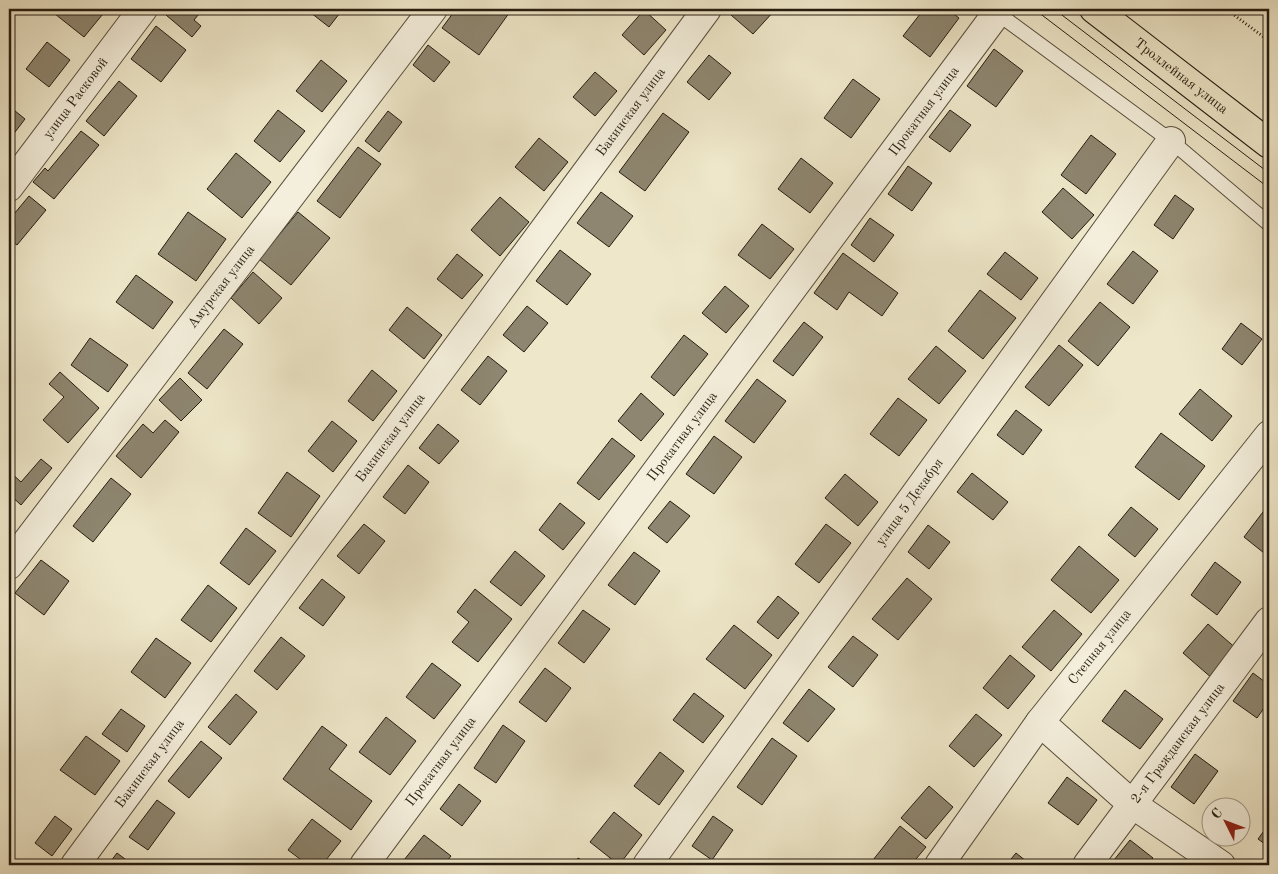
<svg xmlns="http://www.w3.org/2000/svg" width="1278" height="874" font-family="'Old Standard TT',serif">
  <rect width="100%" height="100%" fill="#eee7c9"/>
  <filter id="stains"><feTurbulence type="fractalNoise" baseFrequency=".004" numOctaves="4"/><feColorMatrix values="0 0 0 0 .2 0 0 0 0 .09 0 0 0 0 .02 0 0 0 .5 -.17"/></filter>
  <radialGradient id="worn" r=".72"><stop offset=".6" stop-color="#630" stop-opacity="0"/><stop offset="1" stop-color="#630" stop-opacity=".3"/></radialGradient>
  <path fill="#8e8670" stroke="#271c10" d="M59,9H107L84,37L55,14Z
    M171,9H203L194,20L201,26L192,37L166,15Z
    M306,9H343L329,27Z
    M456,9H512L479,55L442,28Z
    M736,9H774L775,10L753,34L731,15Z
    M924,9H947L959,18L930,57L903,36Z
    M644,10L666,30L644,55L622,35Z
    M156,26L186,50L161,82L131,59Z
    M47,42L70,60L49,87L26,69Z
    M428,45L450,62L434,82L413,65Z
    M994,49L1023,71L996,107L967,86Z
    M709,55L731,73L709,100L687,82Z
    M321,60L347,81L322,112L296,91Z
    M595,72L617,91L595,116L573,97Z
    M853,79L880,99L851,138L824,118Z
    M119,81L137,96L104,136L86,121Z
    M9,106L25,119L9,140Z
    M278,110L305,131L280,162L254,141Z
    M950,110L971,125L950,152L929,137Z
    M388,111L402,122L379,152L365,141Z
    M663,113L689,132L645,191L619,172Z
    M81,131L99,145L54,199L33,182L45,168L48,171Z
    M1091,135L1116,154L1086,194L1061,175Z
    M539,138L568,162L544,191L515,167Z
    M358,147L381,164L340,218L317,201Z
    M236,153L271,182L242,218L207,189Z
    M801,158L833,183L810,213L778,189Z
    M908,166L932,183L912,211L888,194Z
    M1063,188L1094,215L1072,239L1042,212Z
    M601,192L633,216L609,247L577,223Z
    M1175,195L1194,209L1173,239L1154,225Z
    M29,196L46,210L17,245L9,239V220Z
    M500,197L529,222L500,256L471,230Z
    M188,212L226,239L196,281L158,254Z
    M298,212L330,238L291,285L259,259Z
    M870,218L894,235L874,262L851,245Z
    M762,224L794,249L770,279L738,255Z
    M560,250L591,274L567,305L536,281Z
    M1133,251L1158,271L1133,304L1107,284Z
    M1005,252L1038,278L1021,300L987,274Z
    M843,253L898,293L882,316L849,292L837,310L814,293Z
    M457,254L483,275L462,299L437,279Z
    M253,272L282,298L259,324L231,298Z
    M136,275L173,302L153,329L116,302Z
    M725,286L749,306L726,333L702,313Z
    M980,290L1016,318L983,359L948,331Z
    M1100,302L1130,327L1098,366L1068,341Z
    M527,306L548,323L524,352L503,335Z
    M407,307L442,335L424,359L389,330Z
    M804,322L823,337L793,376L773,361Z
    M1241,323L1262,339L1242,365L1222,349Z
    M224,329L243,344L207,389L188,373Z
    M684,335L708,354L674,396L651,377Z
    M90,338L128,365L108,392L71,365Z
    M1059,345L1083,365L1049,406L1025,387Z
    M936,346L966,371L939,404L908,379Z
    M488,356L507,371L480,405L461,390Z
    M372,370L397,391L373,421L348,401Z
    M60,372L99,408L68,443L43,420L64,397L49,384Z
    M180,378L202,400L181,421L159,400Z
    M757,379L786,401L754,443L725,421Z
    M1200,389L1232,416L1212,441L1179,414Z
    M641,393L664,414L641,441L618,421Z
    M898,398L927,420L899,456L870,434Z
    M1016,410L1042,430L1023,455L997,435Z
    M165,420L179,432L141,478L116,456L143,424L153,433Z
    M332,421L357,441L333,472L308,451Z
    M438,424L459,441L439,464L419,448Z
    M1161,433L1205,466L1179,500L1135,467Z
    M714,436L742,457L714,494L686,474Z
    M612,438L635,456L599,500L577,483Z
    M41,459L52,468L21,505L9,494V471L21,482Z
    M408,465L429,482L405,514L383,497Z
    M287,472L320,496L291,537L258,513Z
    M972,473L1008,502L993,520L957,492Z
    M845,474L878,502L858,526L825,498Z
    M111,478L131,494L93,542L73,526Z
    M670,501L690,516L667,543L648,528Z
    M560,503L585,523L563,550L539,530Z
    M1131,507L1158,529L1135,557L1108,535Z
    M1266,508L1269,511V557L1244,537Z
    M364,524L385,541L359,574L337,556Z
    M826,524L851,543L819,583L795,564Z
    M928,525L950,542L929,569L908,552Z
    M246,528L276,551L249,585L220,563Z
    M1079,546L1119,580L1091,613L1051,580Z
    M515,551L545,576L521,606L490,582Z
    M634,552L660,571L635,605L608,585Z
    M41,560L69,581L44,615L15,593Z
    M1215,562L1241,582L1217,615L1191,595Z
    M907,578L932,599L898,640L872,619Z
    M322,579L345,597L323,626L299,608Z
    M208,585L237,608L211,642L181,620Z
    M475,589L512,619L478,662L452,642L469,622L457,612Z
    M778,596L799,613L778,639L757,622Z
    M583,610L610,629L584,663L558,643Z
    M1054,610L1082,634L1051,671L1022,647Z
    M1208,624L1238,650L1213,679L1183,653Z
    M734,625L772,655L745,689L706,659Z
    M853,636L878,655L853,687L828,667Z
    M281,637L305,656L277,690L254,671Z
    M156,638L191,663L165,698L131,672Z
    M1010,655L1035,676L1008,709L983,688Z
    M432,663L461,685L434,719L406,697Z
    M545,668L571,688L546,722L519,702Z
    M1253,673L1269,685V701L1257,718L1233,701Z
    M809,689L835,709L808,742L783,723Z
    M1125,690L1163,719L1140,749L1102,721Z
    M694,693L724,716L703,743L673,720Z
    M236,694L257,712L230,745L208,727Z
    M121,709L145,726L127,752L102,734Z
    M976,714L1002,735L974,767L949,746Z
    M386,717L416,741L390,775L359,752Z
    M503,725L525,741L496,783L474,768Z
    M322,726L347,745L329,769L372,801L351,830L283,779Z
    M86,736L120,761L95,795L60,770Z
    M772,738L797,756L762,805L737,787Z
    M201,741L222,758L189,798L168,781Z
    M660,752L684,771L659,805L634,786Z
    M1195,754L1218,771L1194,804L1171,787Z
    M1067,777L1097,800L1078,825L1048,803Z
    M459,784L481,801L462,826L440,809Z
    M929,786L953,807L926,839L901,818Z
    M157,800L175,813L148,850L129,837Z
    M614,812L642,835L619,865L590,842Z
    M55,816L72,829L52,856L35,843Z
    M713,816L733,830L712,860L692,846Z
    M312,819L341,841L322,865H308L288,850Z
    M1269,824V847L1258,839Z
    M900,826L926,847L911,865H869Z
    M424,835L451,856L444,865H400Z
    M1130,840L1153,858L1147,865H1110Z
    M117,853L133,865H108Z
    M1016,853L1031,865H1006Z
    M578,858L589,865H573Z"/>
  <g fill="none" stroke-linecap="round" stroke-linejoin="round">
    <defs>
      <path id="lane" d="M993,10L1171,141L1269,224"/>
      <g id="street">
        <path id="s1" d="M9,187L143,9"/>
        <path id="s2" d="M9,565L433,9"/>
        <path d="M1040,722L1132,804L1221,865"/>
        <path id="s3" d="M75,865L707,9"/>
        <path id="s4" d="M364,865L1000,9"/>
        <path id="s5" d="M647,865L1171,141"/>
        <path id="s6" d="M939,865L1040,722L1269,435"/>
        <path id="s7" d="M1087,865L1269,621"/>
      </g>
      <g id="primary">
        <path id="s8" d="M1094,9L1269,144"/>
      </g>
    </defs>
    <use href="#lane" stroke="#594f3e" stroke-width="16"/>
    <use href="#street" stroke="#594f3e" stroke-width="30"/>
    <use href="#primary" stroke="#271c10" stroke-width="30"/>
    <path stroke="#271c10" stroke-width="3" stroke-dasharray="1 2.5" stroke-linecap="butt" d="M1226,9L1269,41"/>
    <use href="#lane" stroke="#f4efdc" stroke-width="14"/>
    <use href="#street" stroke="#f4efdc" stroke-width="28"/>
    <use href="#primary" stroke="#eee7c9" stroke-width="28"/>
    <path stroke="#271c10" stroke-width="1" d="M1034,9L1269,188
      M1054,9L1269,173"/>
  </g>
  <g text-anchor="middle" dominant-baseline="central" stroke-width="4" stroke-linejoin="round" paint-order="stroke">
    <g font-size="14" fill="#271c10" stroke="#f4efdc">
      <text stroke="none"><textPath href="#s8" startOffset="110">Троллейная улица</textPath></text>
      <text stroke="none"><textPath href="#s1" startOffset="111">улица Расковой</textPath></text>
      <text stroke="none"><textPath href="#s3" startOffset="936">Бакинская улица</textPath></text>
      <text stroke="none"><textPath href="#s4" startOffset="939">Прокатная улица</textPath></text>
      <text stroke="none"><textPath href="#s2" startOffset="350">Амурская улица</textPath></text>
      <text stroke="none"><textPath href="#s3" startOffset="531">Бакинская улица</textPath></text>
      <text stroke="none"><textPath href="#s4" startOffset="534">Прокатная улица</textPath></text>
      <text stroke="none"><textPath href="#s5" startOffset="448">улица 5 Декабря</textPath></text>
      <text stroke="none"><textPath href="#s6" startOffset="271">Степная улица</textPath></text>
      <text stroke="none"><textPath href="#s7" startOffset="152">2-я Гражданская улица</textPath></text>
      <text stroke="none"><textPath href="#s4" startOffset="129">Прокатная улица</textPath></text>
      <text stroke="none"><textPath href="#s3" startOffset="126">Бакинская улица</textPath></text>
    </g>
  </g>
  <rect width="1278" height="874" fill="none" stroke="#eee7c9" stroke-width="30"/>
  <rect x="10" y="10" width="1258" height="854" fill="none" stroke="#271c10" stroke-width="2.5"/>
  <rect x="15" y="15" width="1248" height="844" fill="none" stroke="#271c10"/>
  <g transform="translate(1226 822) rotate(312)"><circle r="24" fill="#f4efdc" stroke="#a29b8a"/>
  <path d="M0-4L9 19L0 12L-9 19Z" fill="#8f2418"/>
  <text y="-8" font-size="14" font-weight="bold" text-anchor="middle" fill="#271c10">С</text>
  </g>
  <rect width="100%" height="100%" filter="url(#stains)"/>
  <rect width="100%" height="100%" fill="url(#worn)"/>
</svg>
